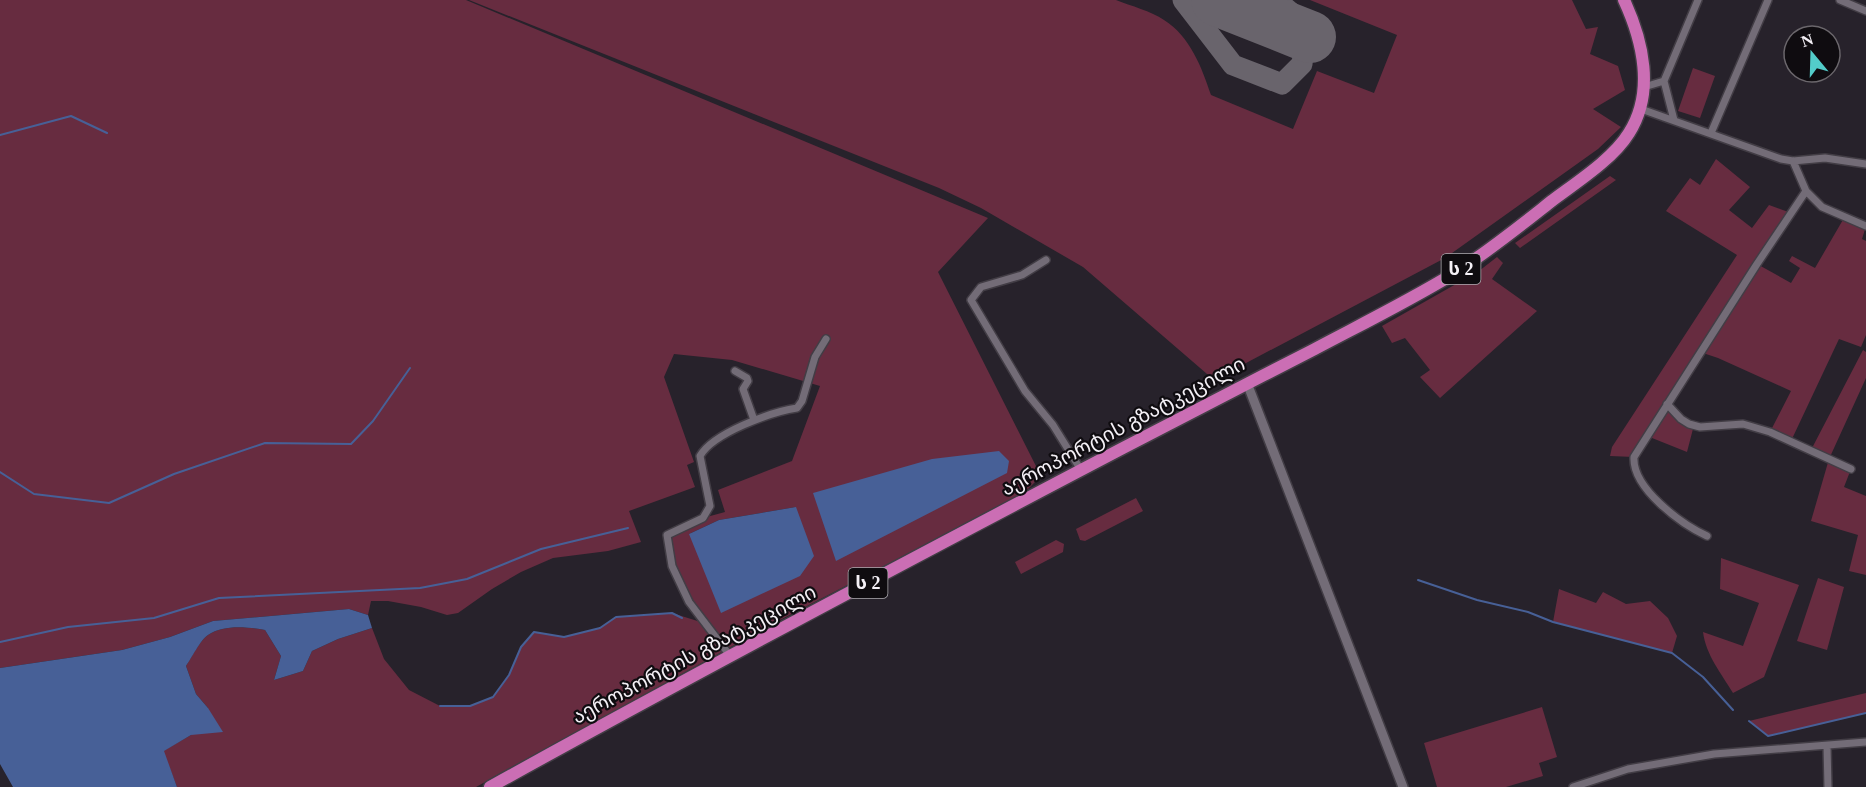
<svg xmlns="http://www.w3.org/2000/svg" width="1866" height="787" font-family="'Times New Roman','Noto Sans Georgian',serif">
  <rect width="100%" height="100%" fill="#27222b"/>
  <path fill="#672c40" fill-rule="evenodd" d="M0,0H466L988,218L938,272L1041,476L1023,494L780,620L476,787H177L163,751L191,735L208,708L196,694L186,666C191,658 201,639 208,635C224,624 248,627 265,630L281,656L274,680L303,671L312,651L338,639L372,628L384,659L409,690L440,706H470L493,697L509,675L521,647L534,632L564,637L600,628L616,617L672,613L707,624C682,593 674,575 667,535L703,518L725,512L718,490L792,461L820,386L732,360L674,354L664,377L694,462L687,465L695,487L629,511L641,542L608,551L553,558L521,572L492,589L458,613L447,615L421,607L388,601H371L368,615L349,609L213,621L170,637L122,650L0,668ZM796,507L689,534L719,520Z
    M469,0H1116C1131,6 1151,11 1164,20C1190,36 1202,68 1211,95L1293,129L1317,71L1374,93L1397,35L1310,0H1572L1586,29L1598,27L1590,54L1618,66L1625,90L1593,109L1621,127L1598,149L1445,258L1214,380L1083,267L981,208L939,188Z
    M1693,68L1715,76L1700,118L1678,111Z
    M1716,159L1750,187L1729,210L1752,228L1769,205L1791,213L1757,264L1791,283L1800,268L1789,261L1792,256L1815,268L1844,218L1866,226L1862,239L1866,241V335L1861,347L1839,339L1791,441L1770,432L1791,391L1718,358L1700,352L1667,404L1694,425L1687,452L1647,436L1634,457L1610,456L1612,447L1737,255L1666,211L1690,178L1700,185Z
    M1610,176L1616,180L1520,248L1515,243Z
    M1497,257L1503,263L1492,279L1537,311L1440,398L1420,377L1430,370L1405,338L1392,343L1382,326L1479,271Z
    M1863,350L1866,352V378L1829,459L1851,469L1844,487L1866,496V575L1849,571L1858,535L1811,521L1829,459L1811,450Z
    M1136,498L1143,511L1085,541L1080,540L1076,529Z
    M1056,540L1064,544L1063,552L1021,574L1015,562Z
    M1721,558L1799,585L1764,677L1733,693C1721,673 1706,655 1703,632L1743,646L1759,603L1720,589Z
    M1818,578L1844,587L1827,650L1797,641Z
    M1559,589L1596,603L1603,592L1626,604L1650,601L1668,618L1677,636L1672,653L1553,622Z
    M1866,693V713L1768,736L1749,721Z
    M1542,707L1557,757L1539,763L1543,776L1506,787H1437L1424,743Z"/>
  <path fill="#476097" d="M999,451L1009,461L1007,473L836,561L813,493L932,459Z
    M796,507L814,556L800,576L721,613L689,534L719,520Z
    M349,609L368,615L372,628L338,639L312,651L303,671L274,680L281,656L265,630C248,627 224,624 208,635C201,639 191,659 186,666L196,694L208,708L223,732L191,735L164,751L177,787H13L0,764V668L122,650L170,637L213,621Z"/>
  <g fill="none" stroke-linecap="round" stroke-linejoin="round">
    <path stroke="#476097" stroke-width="2" d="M0,135L71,116L107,133
      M0,472L34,494L109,503L174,474L265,443L351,444L373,421L410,368
      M1418,580L1477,600L1528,612L1553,622L1672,653L1703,677L1733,710
      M0,642L68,627L154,618L219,598L420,588L467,579L541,549L628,528
      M440,706H470L493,697L509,675L521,647L534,632L564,637L600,628L616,617L672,613L682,618
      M1749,721L1768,736L1866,713"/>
    <path stroke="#69646c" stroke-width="21" d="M1183,0L1233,65L1282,84L1302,64C1303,55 1305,45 1304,36C1301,18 1283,1 1265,1C1255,1 1246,5 1238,8"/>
    <path stroke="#69646c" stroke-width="52" d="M1217,0L1310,37"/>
    <defs>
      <path id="street" d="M1840,0L1866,11
        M1664,81L1674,120
        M1644,87L1664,81L1698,0
        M1641,109L1781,159L1793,161L1825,158L1866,164
        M1711,133L1768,0
        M1793,161L1806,191L1822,207L1866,226
        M1046,260L1022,275L981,287L971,300L1025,391L1053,425L1081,470
        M735,371L747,378L748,381L743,389L754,420
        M1667,404L1681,419L1689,424L1700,427L1743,424L1770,432L1851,469
        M1707,536C1681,524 1632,488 1634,457L1757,264L1806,191
        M731,657L689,602L672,566L667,535L703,518L710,506L700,456C713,433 771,412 797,408L802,401L815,357L826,339
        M1827,746L1828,787
        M1573,787L1628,769L1714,754L1866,742"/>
      <path id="secondary" d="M1247,383L1403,787"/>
      <path id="highway" d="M490,787C699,671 911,559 1123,448C1185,416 1248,383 1311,351C1358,326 1407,302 1453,274C1488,252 1520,226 1553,200C1577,182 1613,159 1629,133C1655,92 1643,41 1624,0"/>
    </defs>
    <use href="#street" stroke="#423d45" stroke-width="10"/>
    <use href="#secondary" stroke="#423d45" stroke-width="12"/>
    <use href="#highway" stroke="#423d45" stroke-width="15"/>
    <use href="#street" stroke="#736c77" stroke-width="7"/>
    <use href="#secondary" stroke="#736c77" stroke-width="9"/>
    <use href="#highway" stroke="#cb6eb4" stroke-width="12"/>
  </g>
  <g text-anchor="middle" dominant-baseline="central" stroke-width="4.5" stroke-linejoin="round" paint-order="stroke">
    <g fill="#0f0c10" stroke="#afacb1" stroke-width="1.5">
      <rect x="1441.5" y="254" width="39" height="30" rx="4.5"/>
      <rect x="848.5" y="568" width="39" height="30" rx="4.5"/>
    </g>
    <g font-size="18" font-weight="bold" fill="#f4f0f6">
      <text x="1461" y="269">ს 2</text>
      <text x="868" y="583">ს 2</text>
    </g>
    <g font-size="20" fill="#f4f0f6" stroke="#0f0c10">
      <text transform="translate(1123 426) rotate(-28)">აეროპორტის გზატკეცილი</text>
      <text transform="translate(694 654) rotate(-28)">აეროპორტის გზატკეცილი</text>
    </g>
  </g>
  <g transform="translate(1812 54) rotate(341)"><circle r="28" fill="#0f0c10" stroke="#6b676c" stroke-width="1.5"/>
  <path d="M0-4.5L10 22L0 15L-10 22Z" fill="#53cdca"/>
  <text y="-9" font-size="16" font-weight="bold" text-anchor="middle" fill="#f4f0f6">N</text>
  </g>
</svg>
